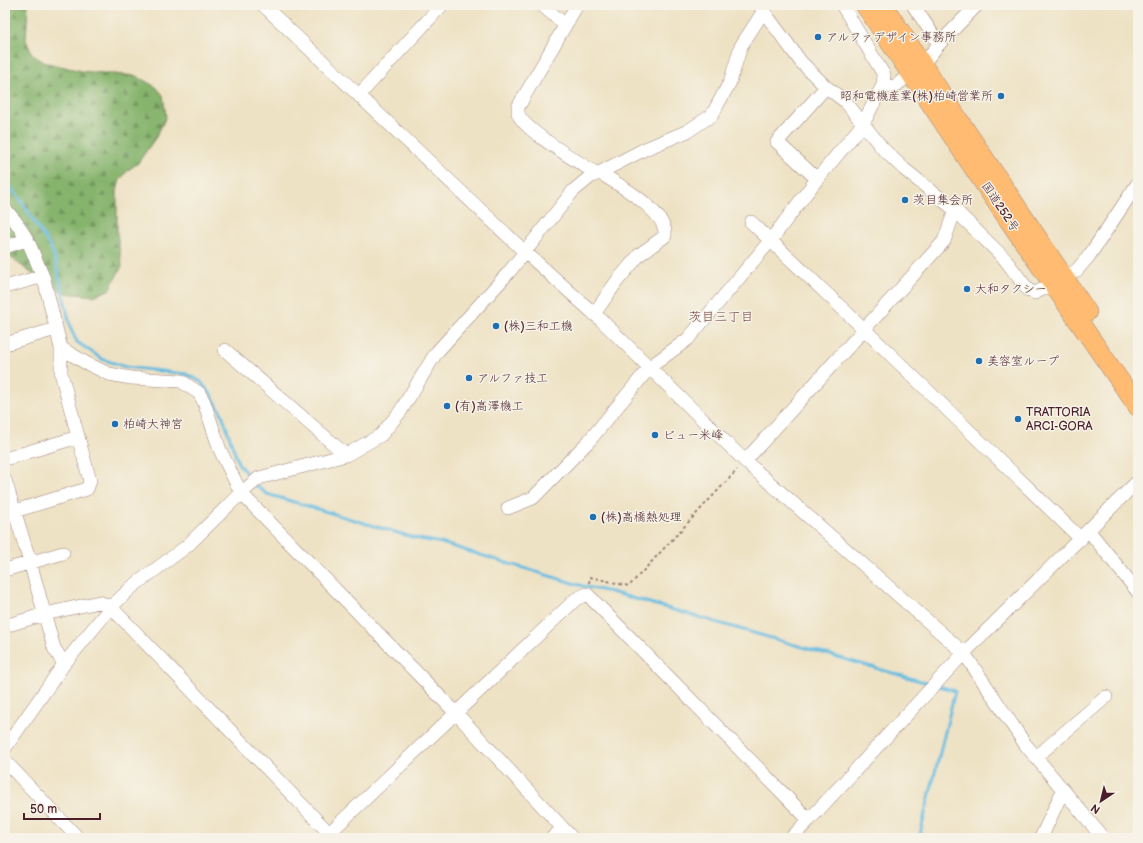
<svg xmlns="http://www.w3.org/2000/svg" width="1143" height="843" font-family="'Balsamiq Sans','Klee One',sans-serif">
  <defs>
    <pattern id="forest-firs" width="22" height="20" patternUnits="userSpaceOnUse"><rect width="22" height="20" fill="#86b46d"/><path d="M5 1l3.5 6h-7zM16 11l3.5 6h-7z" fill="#70925a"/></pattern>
  </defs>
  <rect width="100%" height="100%" fill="#f7f3e8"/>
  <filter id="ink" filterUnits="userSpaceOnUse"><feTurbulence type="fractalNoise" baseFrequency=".025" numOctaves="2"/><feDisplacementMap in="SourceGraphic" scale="8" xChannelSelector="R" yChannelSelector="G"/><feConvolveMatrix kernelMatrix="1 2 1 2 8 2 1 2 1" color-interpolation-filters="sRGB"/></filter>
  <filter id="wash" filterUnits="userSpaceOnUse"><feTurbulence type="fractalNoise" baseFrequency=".012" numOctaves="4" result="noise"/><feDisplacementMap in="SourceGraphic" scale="16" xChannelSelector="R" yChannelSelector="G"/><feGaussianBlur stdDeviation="0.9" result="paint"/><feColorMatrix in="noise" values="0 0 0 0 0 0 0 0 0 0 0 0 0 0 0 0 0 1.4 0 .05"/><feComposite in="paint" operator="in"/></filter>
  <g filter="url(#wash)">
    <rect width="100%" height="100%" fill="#eee2c4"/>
    <path fill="url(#forest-firs)" stroke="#686a4c" d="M5,5H28L26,40L32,54L43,62L82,71L136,76L156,87L163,95L166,117L156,137L138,163L127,171L120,180L117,191V233L122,266L109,290L93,296L65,293L31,273L5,253Z"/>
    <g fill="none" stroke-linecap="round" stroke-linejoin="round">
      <path stroke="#64bbe1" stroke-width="3" d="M5,181L20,199L52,250L56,264L71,329L77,342L102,359L126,367L186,374L200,381L210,393L222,414L238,463L252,480
        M255,485L267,494L415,538L441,543L586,587L611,592L931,684
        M919,838L955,691L939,686"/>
    </g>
  </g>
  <g filter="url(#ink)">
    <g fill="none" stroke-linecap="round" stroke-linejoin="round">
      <defs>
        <path id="minor" d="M263,5L524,251L600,319L745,461L964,653L1138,481
          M542,5L565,25
          M577,5L518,107C518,108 518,113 518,113C522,130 581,163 597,174
          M759,5L801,62L826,87L845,101L883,149L904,169L955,210L1004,258L1028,290L1035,293L1065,278L1077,270L1089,256L1138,183
          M842,5L884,75L883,85L894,87L922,65L939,44L977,5
          M913,5L939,44
          M359,95L442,5
          M817,179L777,142L826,87
          M5,209L16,222L28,241L44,279L61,348V373L90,481L87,489L5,514
          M751,222L864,329L1081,539
          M5,247L20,242
          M5,287L40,277L44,279
          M594,314L617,281L639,255L665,236C668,212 618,184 600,173
          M5,344L56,329
          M61,348L86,363L109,374L131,378L181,381L199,393L204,402L220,450L241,493L455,712L572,838
          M225,350L346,455
          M5,459L78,437
          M745,461L944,241L955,210
          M5,480L30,562L54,648L64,664
          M508,508L533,498L589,441L650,367L688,339L770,241L817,179L863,124L883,85
          M1089,531L1138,592
          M5,570L63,553
          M5,626L45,614L99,602L111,607L334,838
          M5,748L64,664L111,607L132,587L187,546L241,493L259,478L346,455L381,435L400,412L436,353L509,272L573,191L590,177L597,174L645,149L688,131L712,115L730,82L741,46L763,12
          M1036,757L1106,697
          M5,761L78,838
          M324,838L576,599L587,594L809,820
          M552,838L563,828
          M791,838L809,820L964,653L1025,744L1103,838
          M1041,838L1063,790"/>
        <path id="highway" d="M865,5L1003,212L1138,407
          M883,5L966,131L1087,312"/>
      </defs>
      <use href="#minor" stroke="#9c8078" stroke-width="14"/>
      <use href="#highway" stroke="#9c8078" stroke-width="20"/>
      <path stroke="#9c8078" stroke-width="2" stroke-dasharray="3 3" stroke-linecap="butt" d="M589,583L590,577L629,586L737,470"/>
      <use href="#minor" stroke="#fff" stroke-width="13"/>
      <use href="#highway" stroke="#febb71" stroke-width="19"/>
    </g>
  </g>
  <g fill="#1f6fb2" stroke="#f7f3e8" stroke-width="1.5">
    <circle cx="818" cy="37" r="4"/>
    <circle cx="1001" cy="96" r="4"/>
    <circle cx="905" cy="200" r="4"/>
    <circle cx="967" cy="289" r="4"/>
    <circle cx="496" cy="326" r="4"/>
    <circle cx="979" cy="361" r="4"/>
    <circle cx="469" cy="378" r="4"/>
    <circle cx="447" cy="406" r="4"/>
    <circle cx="1018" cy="419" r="4"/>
    <circle cx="115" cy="424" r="4"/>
    <circle cx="655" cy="435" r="4"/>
    <circle cx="593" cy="517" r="4"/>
  </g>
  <g text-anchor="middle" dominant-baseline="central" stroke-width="3" stroke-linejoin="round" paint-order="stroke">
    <g font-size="12" fill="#4a1f2b" stroke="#f7f3e8" text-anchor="start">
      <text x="826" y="37">アルファデザイン事務所</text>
      <text x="993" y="96" text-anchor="end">昭和電機産業(株)柏崎営業所</text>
      <text x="913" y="200">茨目集会所</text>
      <text x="975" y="289">大和タクシー</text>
      <text x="504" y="326">(株)三和工機</text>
      <text x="987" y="361">美容室ループ</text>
      <text x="477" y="378">アルファ技工</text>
      <text x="455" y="406">(有)高澤機工</text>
      <text x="1026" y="412">TRATTORIA<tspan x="1026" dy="14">ARCI-GORA</tspan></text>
      <text x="123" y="424">柏崎大神宮</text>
      <text x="663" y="435">ビュー米峰</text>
      <text x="601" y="517">(株)高橋熱処理</text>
    </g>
    <g font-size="12" fill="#4a1f2b" stroke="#f7f3e8">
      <text transform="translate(1000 207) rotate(56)">国道252号</text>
    </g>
    <g font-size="13" fill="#764a4a" stroke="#f7f3e8">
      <text x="721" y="317">茨目三丁目</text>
    </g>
  </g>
  <rect width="1143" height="843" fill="none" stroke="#f7f3e8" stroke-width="20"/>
  <g transform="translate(1101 801) rotate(215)" stroke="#f7f3e8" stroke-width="3" paint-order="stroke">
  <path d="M0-3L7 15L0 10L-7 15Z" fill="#4a1f2b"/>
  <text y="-6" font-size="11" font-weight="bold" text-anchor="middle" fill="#4a1f2b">N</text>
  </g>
  <path d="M24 813v6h76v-6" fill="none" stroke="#4a1f2b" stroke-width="2"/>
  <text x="30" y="813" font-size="12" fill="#4a1f2b" stroke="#f7f3e8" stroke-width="3" paint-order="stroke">50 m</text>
</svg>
